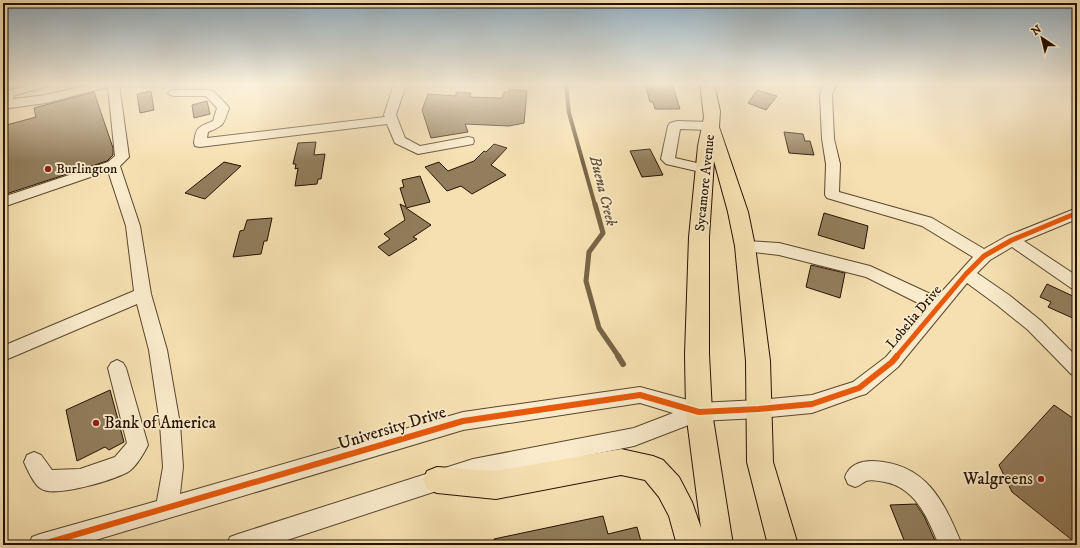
<svg xmlns="http://www.w3.org/2000/svg" width="1080" height="548" font-family="'IM FELL DW Pica',serif">
  <rect width="100%" height="100%" fill="#f6e0b1"/>
  <filter id="stains"><feTurbulence type="fractalNoise" baseFrequency=".005" numOctaves="4"/><feColorMatrix values="0 0 0 0 .2 0 0 0 0 .09 0 0 0 0 .02 0 0 0 .5 -.17"/></filter>
  <radialGradient id="worn" r=".72"><stop offset=".6" stop-color="#630" stop-opacity="0"/><stop offset="1" stop-color="#630" stop-opacity=".3"/></radialGradient>
  <g fill="none" stroke-linecap="round" stroke-linejoin="round">
    <path stroke="#786446" stroke-width="4" d="M566,84L569,113L595,205"/>
    <path stroke="#786446" stroke-width="5" d="M595,204L603,233L589,252L586,281L599,328L619,357"/>
    <path stroke="#786446" stroke-width="6" d="M618,356L623,364"/>
  </g>
  <path fill="#927d5c" stroke="#251200" d="M645,84H672L680,109H655L653,102H650Z
    M509,89L527,91L524,123L509,126L465,124L468,132L431,138L422,110L428,94L456,96V92L471,93L470,97L502,98L504,92H509Z
    M757,90L777,96L766,110L748,103Z
    M151,91L154,110L140,113L137,94Z
    M94,92L113,148V155L107,161L3,195V126L36,117L34,108Z
    M207,101L210,114L194,118L192,105Z
    M784,132L803,134L805,141H810L814,155L789,153Z
    M316,142L314,155L325,154L321,179H318L317,184L295,186L298,168L295,169L296,164H293L298,143Z
    M494,144L507,148L491,165L506,175L472,194L461,186L447,191L425,167L439,162L448,171L474,161L484,151L486,152Z
    M650,149L663,175L642,177L630,151Z
    M224,162L241,166L205,199L185,193Z
    M420,176L430,202L406,208L431,225L413,237L417,239L389,256L378,247L390,239L384,234L405,220L400,204L406,207L400,188L404,187L402,180Z
    M824,213L868,226L864,249L818,235Z
    M272,218L267,241H264L261,254L233,257L240,231L244,230L247,220Z
    M811,265L845,273L840,298L806,287Z
    M1047,284L1077,298V320L1048,307L1051,302L1040,297Z
    M110,390L124,442L109,450L105,447L77,461L66,410Z
    M1054,405L1077,421V544L1012,492L999,465Z
    M916,504L924,516L937,545H906L890,505Z
    M603,516L608,534L637,527L642,545H495L494,539Z"/>
  <g fill="none" stroke-linecap="round" stroke-linejoin="round">
    <defs>
      <path id="minor" d="M32,84H51L49,86L15,95L13,99L46,95L93,84H119L129,157L120,166L140,226L151,294L167,350L180,424L183,467L180,494L463,412L640,387L699,403L759,400L812,395L853,382L886,357L928,308L866,277L779,255L745,251L740,250L737,246L740,242L745,241L779,243L870,266L937,297L973,257L922,226L827,198L825,195L826,164L822,139L820,95L824,84H836L832,95L834,139L840,164L839,192L932,218L984,249L1007,236L1077,208V219L1024,241L1077,276V290L1071,288L1012,247L990,260L977,273L1009,295L1040,320L1077,357V377L1071,374L1028,330L997,305L967,283L898,367L866,394L859,396L812,413L759,418L699,421L634,446L473,479L272,545H227L230,537L238,534L473,459L634,428L673,413L640,403L463,430L79,545H29L32,537L40,534L157,501L163,467L160,424L149,350L137,304L3,361V346L134,291L126,226L108,171L3,207V197L108,162L115,156L108,87L46,103L3,109V96L7,91Z
        M394,84H406L396,115L405,138L420,146L468,137L473,138L474,141L473,144L418,154L395,143L387,124L200,147L195,146L194,143C196,127 198,127 213,121L217,108L206,96H174L170,95L168,93L170,91L174,90H209L213,91L227,105L229,108C223,125 225,125 208,132L207,138L385,117L384,115Z
        M677,121L711,122L715,123L717,126L715,129L711,130L680,129L675,158L710,166L712,169L710,172L705,173L666,164L661,159L668,126L670,123Z
        M117,360L123,363L126,368L148,445C144,453 136,467 128,472C113,480 53,499 40,488C34,484 27,469 24,462L27,455L34,452L41,455L52,470L80,469L115,457L127,443L108,368L111,363Z
        M873,461C926,463 944,501 962,545H939C928,519 916,488 885,482C879,481 871,479 866,481C862,483 859,486 855,487L848,484L845,477C849,465 860,461 873,461Z"/>
      <path id="major" d="M700,84H714L720,111L719,127L748,212L755,246L770,361L773,462L798,545H768L747,462L746,361L735,246L728,212L714,161L709,237V354L712,412L733,545H677L669,516L659,497L645,480L621,475L496,499L437,493L427,489L423,480L427,471L437,467L496,471L621,449L653,456L663,460L679,477L692,502L701,528L686,412L685,354L689,237L698,146L704,117Z"/>
    </defs>
    <use href="#minor" stroke="#59462c" stroke-width="2"/>
    <use href="#major" stroke="#251200" stroke-width="2"/>
    <use href="#minor" fill="#f9ebcc" fill-rule="evenodd"/>
    <use href="#major" fill="#f6e0b1" fill-rule="evenodd"/>
    <defs>
      <path id="cycleway-far1" d="M896,357L966,274L984,256L1012,240L1077,213"/>
      <path id="cycleway" d="M40,545L463,421L640,395L699,412L759,409L812,404L859,388L892,362L897,356"/>
    </defs>
    <use href="#cycleway-far1" stroke="#f9ebcc" stroke-width="8"/>
    <use href="#cycleway" stroke="#f9ebcc" stroke-width="9"/>
    <use href="#cycleway-far1" stroke="#e8590c" stroke-width="5"/>
    <use href="#cycleway" stroke="#e8590c" stroke-width="6"/>
  </g>
  <linearGradient id="sky" x2="0" y2="1"><stop stop-color="#91aaba"/><stop offset="0.52" stop-color="#fbf1dc"/><stop offset="1" stop-color="#fbf1dc" stop-opacity="0"/></linearGradient>
  <rect width="1080" height="161" fill="url(#sky)"/>
  <g fill="#8f2418" stroke="#f9ebcc" stroke-width="1.5">
    <circle cx="48" cy="169" r="4"/>
    <circle cx="96" cy="423" r="4"/>
    <circle cx="1041" cy="479" r="4"/>
  </g>
  <g text-anchor="middle" dominant-baseline="central" stroke-width="3.5" stroke-linejoin="round" paint-order="stroke">
    <g font-size="14" fill="#251200" stroke="#f9ebcc" text-anchor="start">
      <text x="56" y="169">Burlington</text>
    </g>
    <g font-size="14" fill="#251200" stroke="#f9ebcc">
      <text transform="translate(705 183) rotate(-84)">Sycamore Avenue</text>
      <text transform="translate(914 317) rotate(-50)">Lobelia Drive</text>
    </g>
    <g font-size="15" font-style="italic" fill="#634f35" stroke="#f9ebcc">
      <text transform="translate(603 191) rotate(76)">Buena Creek</text>
    </g>
    <g font-size="17" fill="#251200" stroke="#f9ebcc" text-anchor="start">
      <text x="104" y="423">Bank of America</text>
      <text x="1033" y="479" text-anchor="end">Walgreens</text>
    </g>
    <g font-size="17" fill="#251200" stroke="#f9ebcc">
      <text transform="translate(392 428) rotate(-17)">University Drive</text>
    </g>
  </g>
  <rect width="1080" height="548" fill="none" stroke="#f6e0b1" stroke-width="16"/>
  <rect x="4" y="4" width="1072" height="540" fill="none" stroke="#251200" stroke-width="2"/>
  <rect x="8" y="8" width="1064" height="532" fill="none" stroke="#251200"/>
  <g transform="translate(1042 38) rotate(325)" stroke="#f9ebcc" stroke-width="3" paint-order="stroke">
  <path d="M0-3L7 15L0 10L-7 15Z" fill="#251200"/>
  <text y="-6" font-size="11" font-weight="bold" text-anchor="middle" fill="#251200">N</text>
  </g>
  <rect width="100%" height="100%" filter="url(#stains)"/>
  <rect width="100%" height="100%" fill="url(#worn)"/>
</svg>
